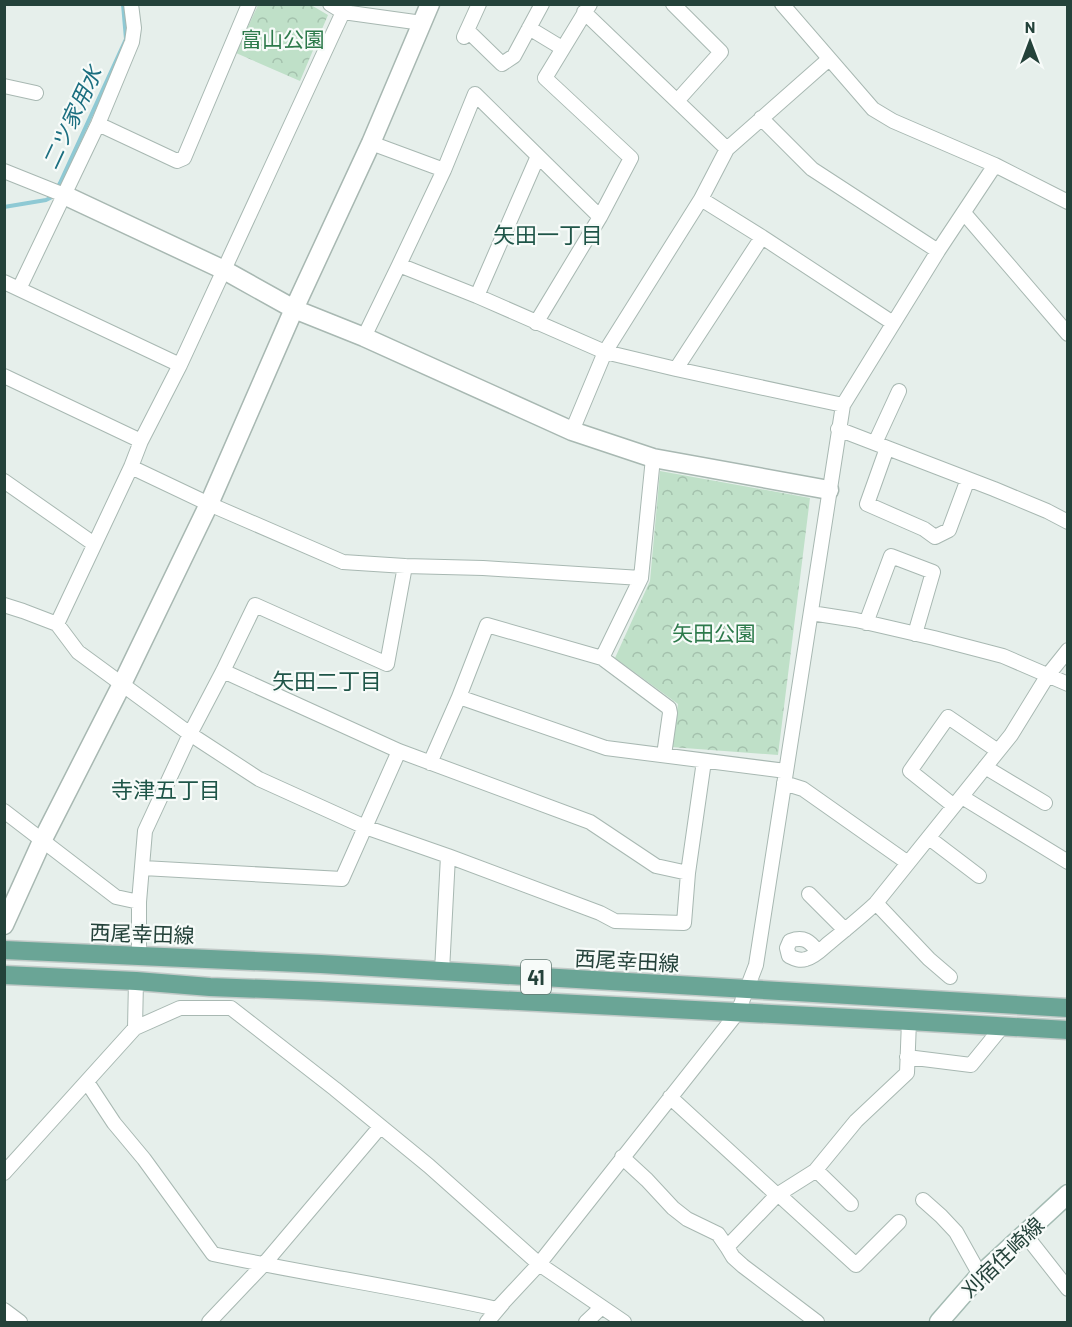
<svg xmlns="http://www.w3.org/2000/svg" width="1072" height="1327" font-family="Barlow,'Noto Sans JP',sans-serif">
  <defs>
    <pattern id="forest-crowns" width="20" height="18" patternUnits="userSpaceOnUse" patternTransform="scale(1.5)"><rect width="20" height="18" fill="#bfe0c8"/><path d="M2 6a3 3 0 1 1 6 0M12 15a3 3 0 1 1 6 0" fill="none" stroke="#a4c1ad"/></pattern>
  </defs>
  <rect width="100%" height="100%" fill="#e6efeb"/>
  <path fill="url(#forest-crowns)" d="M258,5H311L328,15L300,81L236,53Z
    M660,471L810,498L778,755L671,747L678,704L615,658L650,581Z"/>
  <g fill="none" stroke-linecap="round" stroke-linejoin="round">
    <path stroke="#8ec9d4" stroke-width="4" d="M4,207L46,200L52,197L60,183L126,39L123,4"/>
    <defs>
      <path id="minor" d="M330,4L343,12L422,23
        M590,4L545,78L631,158L600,217L475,94L444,170L399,265L477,296L605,352L676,369L843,405
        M673,4L721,52L677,101
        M782,4L873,109L893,121L995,165L1068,202
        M584,12L727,149
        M529,28L562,48
        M467,30L502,64L514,56L542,4
        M464,37L479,4
        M4,86L36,93
        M761,118L812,169L938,251
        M98,124L177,161L184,158L249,4
        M371,143L444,170
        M4,171L64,195
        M701,199L762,237L893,323
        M964,213L1068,334
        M4,282L180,365
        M19,289L98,124L132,42L134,28L131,4
        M477,296L538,156
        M536,323L600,217
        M364,337L399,265
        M676,369L762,237
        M4,376L141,441
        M838,429L994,489L1047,511L1068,522
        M572,431L605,352L701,199L727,149L829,59
        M875,443L899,391
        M887,448L867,504L924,529L935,537L949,530L968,479
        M653,458L641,578L602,658L669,708L670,713L664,755
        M131,467L209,504L343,562L405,566L483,568L641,578
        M4,481L94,544
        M4,605L23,611L57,624L78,652L190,734L259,779L365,827L448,856L600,913L615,921L684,923L688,873L704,761
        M811,613L856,620L934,638L1003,656L1068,684
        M866,623L891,556L933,572L915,634
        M57,624L131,467L141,441L180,365L343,12L345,4
        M223,671L399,751L590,822L656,866L688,873
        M459,697L487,625L602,658
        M430,763L459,697L606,748L786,771
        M985,767L1045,803
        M784,783L803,789L908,863
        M962,797L1068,862
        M954,806L910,771L948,717L998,751
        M4,811L116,897L139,902
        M929,838L979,876
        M143,868L342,879L399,751
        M809,894L845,930
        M876,903L929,959L950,977
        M818,952C810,941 804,936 790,941L787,948L789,956C795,959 800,961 806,959C815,957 823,948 829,943C845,930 861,917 876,903L1011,735L1048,675L1068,650
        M139,955V902L145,831L190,734L223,671L255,605L387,664L405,566
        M442,971L448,856
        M135,1028L136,981
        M907,1057L971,1065L1002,1027
        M87,1082L114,1123L144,1159L213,1254C307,1274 403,1288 497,1309L539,1264L738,1012L756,965L843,405L938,251L995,165
        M670,1097L777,1195L815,1171L856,1121L907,1073L909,1021
        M622,1157L647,1180L673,1208L687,1219L718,1234L727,1247L777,1195
        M816,1170L851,1204
        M4,1173L135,1028L180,1008H231L335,1089L429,1166L539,1264L624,1322
        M778,1194L856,1265L899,1222
        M923,1200L941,1216L956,1232L980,1275
        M1024,1233L1068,1289
        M727,1247L733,1257L743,1266L817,1322
        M4,1310L20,1322
        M209,1322L264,1264L380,1127
        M487,1322L503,1303
        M586,1322L602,1307"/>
      <path id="tertiary" d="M64,195L224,270L294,309L364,337L572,431L653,458L829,490
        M4,925L42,841L122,684L209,504L294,309L371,143L430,4"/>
      <path id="secondary" d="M939,1322L979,1276L1068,1194"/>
      <path id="primary" d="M4,950L321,964L1068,1008
        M4,975L136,981L210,987L319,991L909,1021L1068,1030"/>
    </defs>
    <use href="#minor" stroke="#a8b8b2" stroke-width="16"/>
    <use href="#tertiary" stroke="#a8b8b2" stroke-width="21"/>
    <use href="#secondary" stroke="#a4bbb3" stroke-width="21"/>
    <use href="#primary" stroke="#c2cac8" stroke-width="21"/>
    <use href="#minor" stroke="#fff" stroke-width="14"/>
    <use href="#tertiary" stroke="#fff" stroke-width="18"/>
    <use href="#secondary" stroke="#fff" stroke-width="18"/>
    <use href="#primary" stroke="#6aa596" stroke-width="18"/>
  </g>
  <g text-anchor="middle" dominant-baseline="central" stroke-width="4.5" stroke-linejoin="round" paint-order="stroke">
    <rect fill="#f7fbf9" stroke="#637a73" stroke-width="1.5" x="521" y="960" width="30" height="34" rx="4.5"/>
    <g font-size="20" font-weight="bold" fill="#24423a">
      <text x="536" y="977">41</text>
    </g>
    <g font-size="21" fill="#2d7a4b" stroke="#f7fbf9">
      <text x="283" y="38">富山公園</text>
      <text x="714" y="632">矢田公園</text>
    </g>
    <g font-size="21" fill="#24423a" stroke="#f7fbf9">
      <text transform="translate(142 933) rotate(2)">西尾幸田線</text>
      <text transform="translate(627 960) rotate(3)">西尾幸田線</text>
      <text transform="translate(1002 1257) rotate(-44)">刈宿住崎線</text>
    </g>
    <g font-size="22" font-style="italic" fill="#1c6f80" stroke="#f7fbf9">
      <text transform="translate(71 117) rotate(-65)">二ツ家用水</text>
    </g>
    <g font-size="22" fill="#1f5548" stroke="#f7fbf9">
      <text x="548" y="234">矢田一丁目</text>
      <text x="327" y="680">矢田二丁目</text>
      <text x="166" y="789">寺津五丁目</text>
    </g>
  </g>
  <rect width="1072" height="1327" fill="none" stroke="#24423a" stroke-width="12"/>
  <g transform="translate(1030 42)" stroke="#f7fbf9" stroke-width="4.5" paint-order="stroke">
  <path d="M0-4.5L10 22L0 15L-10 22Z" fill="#24423a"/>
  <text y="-9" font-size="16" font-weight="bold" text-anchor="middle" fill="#24423a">N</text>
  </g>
</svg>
